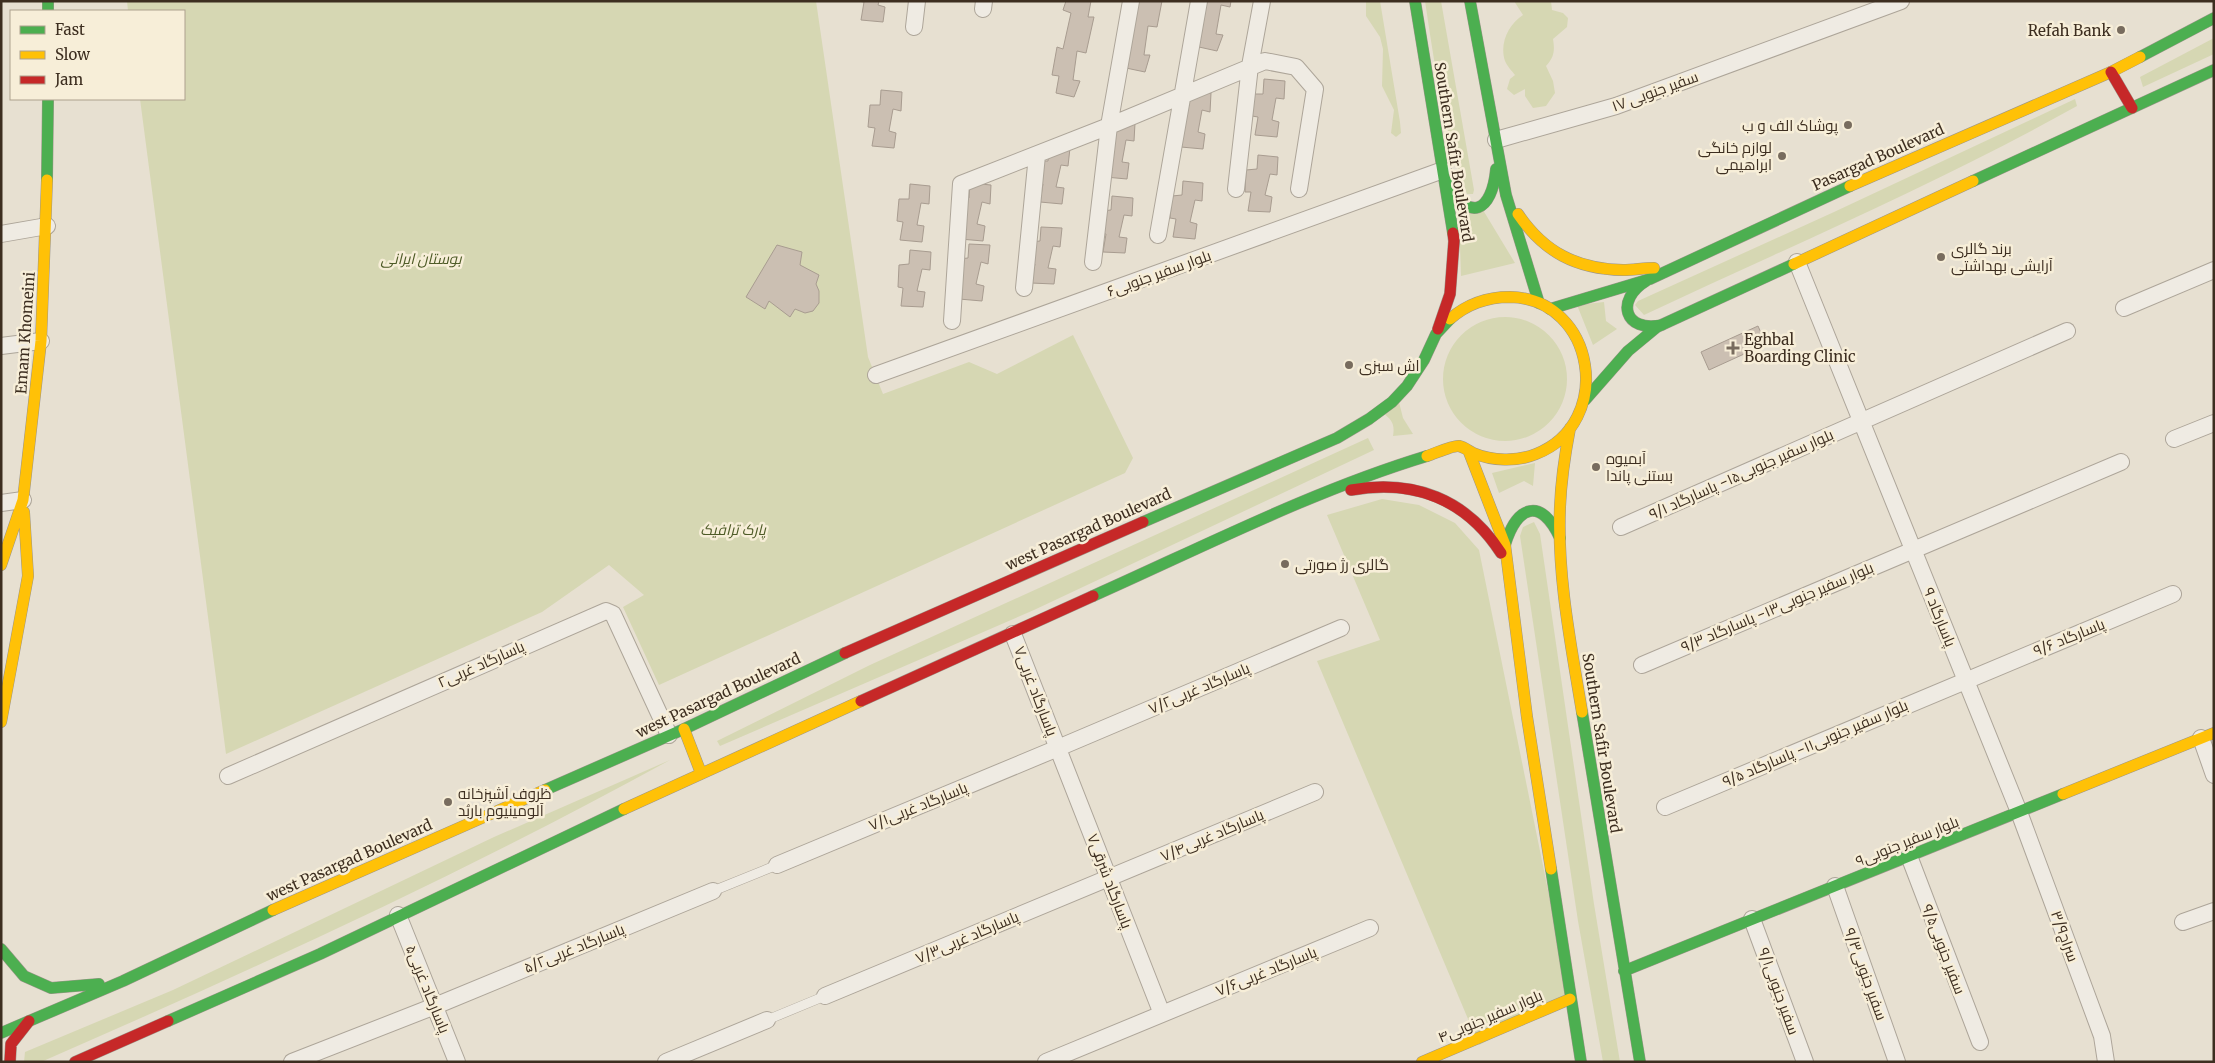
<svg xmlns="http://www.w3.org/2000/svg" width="2215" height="1063" font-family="Merriweather,Cairo,serif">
  <rect width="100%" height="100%" fill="#e7e0d1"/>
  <path fill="#d6d7b3" d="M127,1H816L868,357L883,394L969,362L997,374L1073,335L1133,458L1125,473L659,685L623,607L644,595L609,565L542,612L226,754L140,99H184V11H128Z
    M1366,1H1380L1400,122L1401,133L1396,137L1391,133L1394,110L1382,86L1383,49L1380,37L1366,16Z
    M1425,1H1441L1474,190L1473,194H1467C1444,132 1435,67 1425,1Z
    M1514,1H1551L1552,10L1563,13L1568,18L1567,27L1553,39C1555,51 1554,57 1546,66L1553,81L1555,93L1546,106L1533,108L1525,96V89L1514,95L1507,89L1510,79L1515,75C1512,71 1507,66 1505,61C1499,43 1509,24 1523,15Z
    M2214,38V54L2143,87L2140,77Z
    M2075,99L2077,106C1937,184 1789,247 1644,315L1635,305L1638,301L1834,212Z
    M1483,210L1515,263L1461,276L1459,216Z
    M1604,302L1606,321L1617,329L1593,345L1577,305Z
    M1443 379a62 62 0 1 1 124 0a62 62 0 1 1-124 0Z
    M1399,402L1403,418L1413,434L1393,436C1395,424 1392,420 1383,413Z
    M1368,438L1374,450L1034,610L720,746L717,741L870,665Z
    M1535,463L1533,486L1524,481L1499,493L1492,473Z
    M1382,499L1419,505L1455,523L1479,550L1570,999L1479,1045L1317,661L1380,640L1327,515Z
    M1534,522L1540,534L1594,904L1620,1062H1603L1578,921L1520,536L1523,527Z
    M670,760C466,872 254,969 41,1062H24L25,1052L173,990L494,837Z"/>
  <path fill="#cbbfb2" stroke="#a89c90" d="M858,1H879L878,5L885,7L883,22L861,20L864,2Z
    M1066,1H1091L1088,17H1094L1086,53L1077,51L1073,80L1080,81L1074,97L1056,93L1059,76L1052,75L1057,47L1063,49L1071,13L1063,10Z
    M1139,1H1162L1157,27L1148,26L1144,55H1150L1145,72L1126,68Z
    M1207,1H1231L1230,7L1221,5L1216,34L1223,35L1217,51L1199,47Z
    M1264,79L1285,81L1284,99L1276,98L1272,120L1279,122L1277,137L1255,135L1258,117L1252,116L1254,94H1263Z
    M881,90L902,92L901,111L893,109L889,131L896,133L894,148L872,146L875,128L868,127L870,105H880Z
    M1190,92L1211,93L1210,112L1202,110L1198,132L1205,134L1203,149L1181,147L1179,106H1189Z
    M1114,121L1135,123L1134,141L1126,140L1122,162L1129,163L1127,179L1105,177Z
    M1049,146L1070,148L1068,166L1061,165L1056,187L1064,188L1062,204L1040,202L1043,184L1036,183L1038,161H1048Z
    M1258,155L1278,157L1277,175L1270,174L1265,195L1272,197L1270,212L1248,211L1251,192H1245L1246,170L1257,169Z
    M1183,181L1203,183L1202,201L1195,200L1190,222L1197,224L1195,239L1173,237L1176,219L1170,218L1172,196L1182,195Z
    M970,183L991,185L990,204L982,202L977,224L985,226L983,241L960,239L959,198H969Z
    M910,184L930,186L929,204L921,203L917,225L924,226L922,242L900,240L903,222L897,221L899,199H909Z
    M1112,196L1133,198L1132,216L1124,215L1119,237L1127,238L1125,253L1103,252L1106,234L1100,233L1101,211L1111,210Z
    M1041,227L1062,228L1060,247L1053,246L1048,268L1056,269L1054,284L1031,283L1035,264H1028L1030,242L1040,241Z
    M969,244L990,245L988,264L981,262L976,284L984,286L982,301L959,299L958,259L968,258Z
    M777,245L802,252L800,265L819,275L816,284L819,291V303L813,311L805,313L795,309L790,317L769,301L765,309L746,297Z
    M910,250L931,252L930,270L922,269L917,291L925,292L923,307L901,306L903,288L898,287L899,265L909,264Z
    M1758,326L1766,344L1709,370L1701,352Z"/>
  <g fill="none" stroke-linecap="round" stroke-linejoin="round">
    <defs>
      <path id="lane" d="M713,891L777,865
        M767,1020L825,996"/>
      <path id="street" d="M983,9L984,1
        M914,27L917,1
        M1496,140L1616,106L1901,1
        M1236,189L1250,66L1262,1
        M1,234L47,226
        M1158,235L1199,1
        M1093,262L1109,126L1131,1
        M1797,262L2019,812L2102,1036L2106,1062
        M1024,288L1037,155
        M2124,308L2214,270
        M952,321L961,184L1109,126L1265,61L1296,67L1315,89L1299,189
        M1,346L41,341
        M876,375L1443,170
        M2174,439L2214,423
        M1,503L23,500
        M1621,527L2067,331
        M1013,634L1162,1014
        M1642,665L2121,462
        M2201,738L2214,775
        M228,776L606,611L613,614L669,735
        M1665,807L2173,594
        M1909,856L1980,1042
        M777,865L1058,748L1341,628
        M1835,886L1897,1062
        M398,915L457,1062
        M1752,919L1805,1062
        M2183,922L2214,911
        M825,996L1315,792
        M292,1062L435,1006L713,891
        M666,1062L767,1020
        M1046,1062L1370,928"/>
      <path id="fast" d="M48,1V11
        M1415,1L1453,233
        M1470,1L1506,195L1539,303
        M2140,57L2214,18
        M47,180L48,99
        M1447,181C1469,224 1492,212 1496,169
        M1973,181L2214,70
        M1646,281C1615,300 1624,333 1662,325
        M1550,309L1650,279L1850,186
        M1585,400L1628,351L1657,327L1794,264
        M1143,522L1337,438L1369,419L1392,402L1407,386L1424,360L1436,334L1450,319
        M1505,545C1517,505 1541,497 1560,538
        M1093,596C1203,547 1312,491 1427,456
        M1582,712L1640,1062
        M545,790L684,729L845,653
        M1551,869L1581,1062
        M1,949L24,976L51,988L99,984
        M1624,971L2063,794
        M168,1021L320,954L624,809
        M1,1033L123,981L273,910"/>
      <path id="slow" d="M1850,186L2111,72L2140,57
        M1518,214C1544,252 1576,269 1623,270C1633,270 1644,268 1654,268
        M1794,264L1973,181
        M1570,428C1565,454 1561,481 1560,507C1557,576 1571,645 1582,712
        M1469,452L1505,545L1527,717L1551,869
        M1427,456C1434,454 1453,445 1459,446C1464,447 1469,451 1473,453C1492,461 1517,462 1536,454C1615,423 1596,299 1510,297C1487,297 1467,304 1450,319
        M1,565L23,500L41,341L47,180
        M1,722L28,576L24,512
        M684,729L701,773
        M2063,794L2214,733
        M624,809L861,701
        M273,910L545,790
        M1422,1062L1570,999"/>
      <path id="jam" d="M2111,72L2132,108
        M1438,329L1450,294L1454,241L1453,233
        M1351,490C1414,479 1466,499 1501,553
        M845,653L1143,522
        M861,701L1093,596
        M10,1062L11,1044L29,1021
        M75,1062L168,1021"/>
    </defs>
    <use href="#lane" stroke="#ada599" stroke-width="10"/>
    <use href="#street" stroke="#ada599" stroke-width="18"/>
    <use href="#fast" stroke="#9c958a" stroke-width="12"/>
    <use href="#slow" stroke="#9c958a" stroke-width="12"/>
    <use href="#jam" stroke="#9c958a" stroke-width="12"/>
    <use href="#lane" stroke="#efebe3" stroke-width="9"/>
    <use href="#street" stroke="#efebe3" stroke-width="16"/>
    <use href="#fast" stroke="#4caf50" stroke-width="11"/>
    <use href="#slow" stroke="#ffc107" stroke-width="11"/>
    <use href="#jam" stroke="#c62828" stroke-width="11"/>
  </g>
  <g fill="#786c5e" stroke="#f7eed8" stroke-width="2">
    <circle cx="2121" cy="30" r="5"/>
    <circle cx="1848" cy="125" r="5"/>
    <circle cx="1782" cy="156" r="5"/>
    <circle cx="1941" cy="257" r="5"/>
    <path d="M1730.5 340.5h5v5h5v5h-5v5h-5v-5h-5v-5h5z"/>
    <circle cx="1349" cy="365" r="5"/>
    <circle cx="1596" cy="467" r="5"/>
    <circle cx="1285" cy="564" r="5"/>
    <circle cx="448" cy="802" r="5"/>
  </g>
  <g text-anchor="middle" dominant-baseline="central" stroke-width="5" stroke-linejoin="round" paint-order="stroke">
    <g font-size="15" fill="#3d2e20" stroke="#f7eed8" text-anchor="start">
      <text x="2111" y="30" text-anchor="end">Refah Bank</text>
      <text x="1838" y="125" text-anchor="end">پوشاک الف و ب</text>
      <text x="1772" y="147" text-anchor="end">لوازم خانگی<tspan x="1772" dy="17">ابراهیمی</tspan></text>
      <text x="1951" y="248">برند گالری<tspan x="1951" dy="17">آرایشی بهداشتی</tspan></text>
      <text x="1744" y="339">Eghbal<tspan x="1744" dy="17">Boarding Clinic</tspan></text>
      <text x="1359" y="365">اش سبزی</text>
      <text x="1606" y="458">آبمیوه<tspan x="1606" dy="17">بستنی پاندا</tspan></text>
      <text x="1295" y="564">گالری رژ صورتی</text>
      <text x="458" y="793">ظروف آشپزخانه<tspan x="458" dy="17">آلومینیوم باربُد</tspan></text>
    </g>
    <g font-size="15" fill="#3d2e20" stroke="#f7eed8">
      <text transform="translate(1655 91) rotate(-20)">سفیر جنوبی ۱۷</text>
      <text transform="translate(1454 152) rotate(81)">Southern Safir Boulevard</text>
      <text transform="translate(1878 157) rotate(-24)">Pasargad Boulevard</text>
      <text transform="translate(1159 273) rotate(-20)">بلوار سفیر جنوبی۶</text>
      <text transform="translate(25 333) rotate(-86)">Emam Khomeini</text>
      <text transform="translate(1741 474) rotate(-24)">بلوار سفیر جنوبی۱۵- پاسارگاد ۹/۱</text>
      <text transform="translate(1088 529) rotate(-24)">west Pasargad Boulevard</text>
      <text transform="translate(1777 607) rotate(-23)">بلوار سفیر جنوبی۱۳- پاسارگاد ۹/۳</text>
      <text transform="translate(1940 617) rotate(68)">پاسارگاد ۹</text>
      <text transform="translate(2069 637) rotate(-22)">پاسارگاد ۹/۶</text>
      <text transform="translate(481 664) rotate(-24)">پاسارگاد غربی۲</text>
      <text transform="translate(1199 688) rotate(-23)">پاسارگاد غربی۷/۲</text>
      <text transform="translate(1036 691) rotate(69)">پاسارگاد غربی۷</text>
      <text transform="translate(718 695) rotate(-25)">west Pasargad Boulevard</text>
      <text transform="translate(1602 743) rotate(81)">Southern Safir Boulevard</text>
      <text transform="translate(1815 743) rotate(-23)">بلوار سفیر جنوبی۱۱- پاسارگاد ۹/۵</text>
      <text transform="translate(918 806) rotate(-22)">پاسارگاد غربی۷/۱</text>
      <text transform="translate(1212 835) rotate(-23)">پاسارگاد غربی۷/۴</text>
      <text transform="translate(1907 841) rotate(-22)">بلوار سفیر جنوبی۹</text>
      <text transform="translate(349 860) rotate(-24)">west Pasargad Boulevard</text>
      <text transform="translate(1110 881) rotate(69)">پاسارگاد شرقی۷</text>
      <text transform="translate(2065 936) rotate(70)">سراج۳/۹</text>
      <text transform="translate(967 937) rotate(-23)">پاسارگاد غربی۷/۳</text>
      <text transform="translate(574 948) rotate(-22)">پاسارگاد غربی۵/۲</text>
      <text transform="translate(1944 949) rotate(69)">سفیر جنوبی۹/۵</text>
      <text transform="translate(1266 971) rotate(-22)">پاسارگاد غربی۷/۶</text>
      <text transform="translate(1866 974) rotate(70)">سفیر جنوبی۹/۳</text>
      <text transform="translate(428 989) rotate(68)">پاسارگاد غربی۵</text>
      <text transform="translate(1779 991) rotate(70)">سفیر جنوبی۹/۱</text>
      <text transform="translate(1490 1016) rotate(-23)">بلوار سفیر جنوبی۴</text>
    </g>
    <g font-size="15" font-style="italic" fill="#4d5a26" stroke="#f7eed8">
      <text x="421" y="258">بوستان ایرانی</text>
      <text x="733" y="529">پارک ترافیک</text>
    </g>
  </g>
  <rect width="2215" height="1063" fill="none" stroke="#3d2e20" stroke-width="5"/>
  <rect x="10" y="10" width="175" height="90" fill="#f7eed8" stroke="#ada18e"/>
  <rect x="20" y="26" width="25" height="8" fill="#4caf50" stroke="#ada18e"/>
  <text x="55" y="35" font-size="15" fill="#3d2e20">Fast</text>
  <rect x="20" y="51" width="25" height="8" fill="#ffc107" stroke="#ada18e"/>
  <text x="55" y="60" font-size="15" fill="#3d2e20">Slow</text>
  <rect x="20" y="76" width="25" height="8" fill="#c62828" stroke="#ada18e"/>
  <text x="55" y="85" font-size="15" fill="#3d2e20">Jam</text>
</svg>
